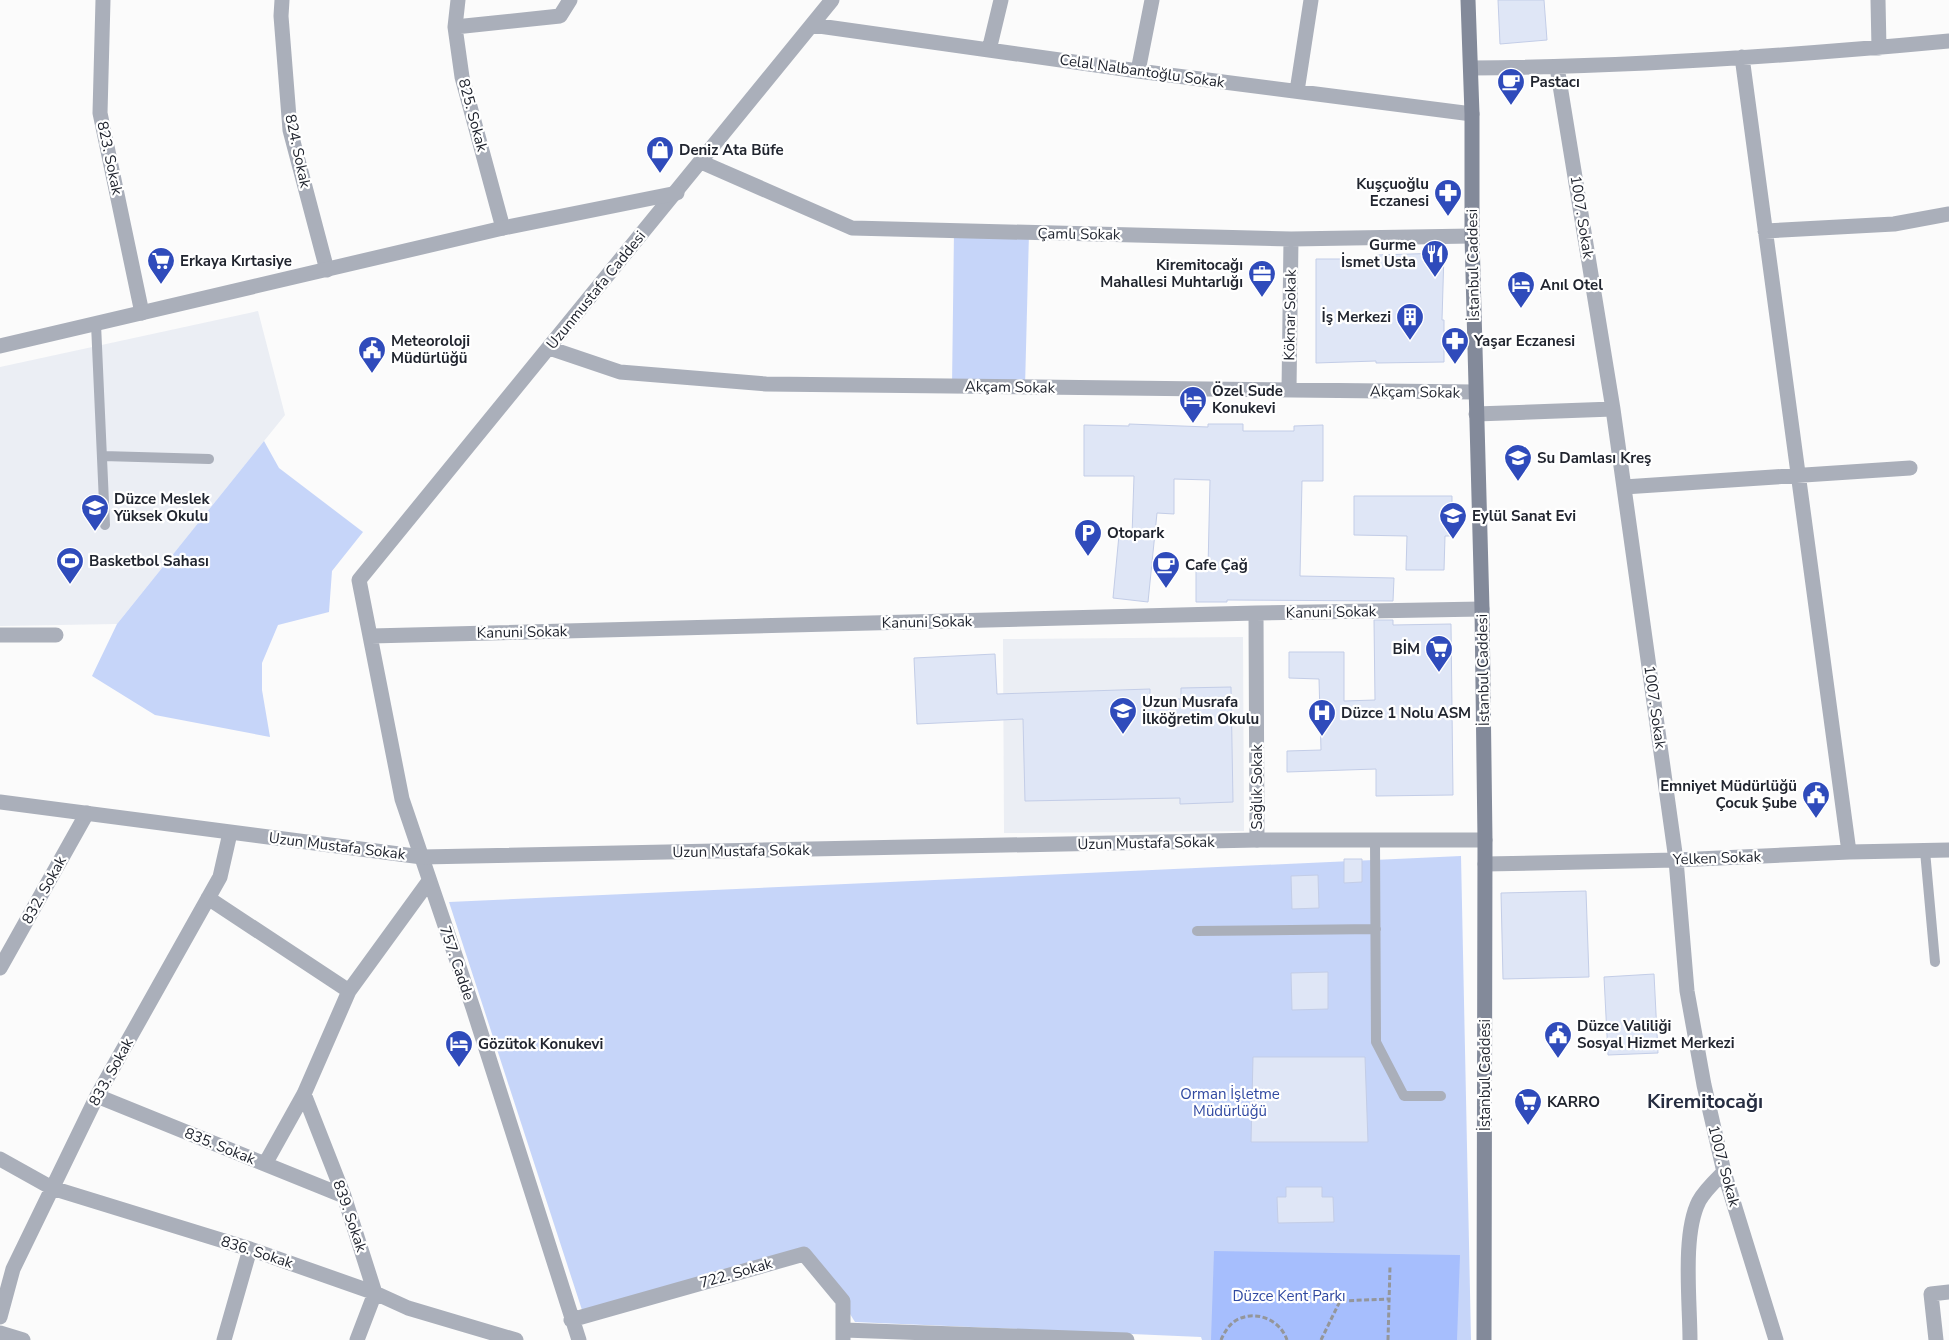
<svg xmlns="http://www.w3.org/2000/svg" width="1949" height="1340" font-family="'Nunito Sans',sans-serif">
  <rect width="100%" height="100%" fill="#fbfbfb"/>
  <path fill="#ebeef4" d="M258,311L285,415L117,624L0,626V367Z
    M1243,637L1244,831L1004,833L1003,639Z"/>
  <path fill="#c6d5f9" d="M954,231L1029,233L1025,387L952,386Z
    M264,441L279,468L363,532L332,571L329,612L278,625L262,663V690L270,737L155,715L92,676L117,624Z
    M1461,856L1471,1340H1202L1201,1337L855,1322L810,1250L582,1310L449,902Z"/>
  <path fill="#a6befd" d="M1214,1251L1460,1255L1457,1340H1211Z"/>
  <path fill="#dfe6f6" stroke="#c3cde7" d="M1498,0H1544L1547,40L1500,44Z
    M1444,253L1442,320H1444V362L1376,363V361L1316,363V259H1377V255Z
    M1129,424L1208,427V424H1243V431H1294V426L1323,425V481H1302L1300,576L1394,578L1393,601L1227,600V602H1196V568H1208L1210,480L1174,479V514L1157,513L1148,602L1113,598L1119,535L1132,536L1134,476H1084V425L1129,426Z
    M1354,496H1452V536H1445L1444,570H1406L1407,536L1354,535Z
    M1374,620H1393V625L1451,624L1453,795L1376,796V769L1287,772V751L1321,750L1319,679L1289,678V652H1344V701L1375,700Z
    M995,654L997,694L1150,689V700L1181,699V688L1231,687L1233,802L1180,804V798L1025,801L1023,719L917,724L914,658Z
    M1344,859H1362V882L1344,883Z
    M1318,875L1319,908L1292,909L1291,876Z
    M1586,891L1589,977L1503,979L1501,893Z
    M1328,972V1009L1292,1010L1291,973Z
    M1654,974L1658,1053L1608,1055L1604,977Z
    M1253,1057H1365L1368,1142H1251Z
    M1286,1187H1322V1197H1333L1334,1222L1278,1223L1277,1197H1286Z"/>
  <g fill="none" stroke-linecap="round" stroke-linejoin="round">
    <path stroke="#94969a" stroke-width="3" stroke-dasharray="5 2.5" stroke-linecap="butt" d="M1221,1340C1224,1333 1228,1326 1235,1321C1254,1309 1280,1319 1287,1340
      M1321,1340L1340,1301L1389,1299
      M1388,1340L1390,1266"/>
    <path stroke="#aaafba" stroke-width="10" d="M96,324L105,525
      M103,456L209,459
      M1375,840L1376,1042L1404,1096H1441
      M1925,851L1935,962
      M1197,931L1376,929"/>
    <path stroke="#aaafba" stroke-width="15" d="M103,0L100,113L142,313
      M282,0L281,16L290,130L327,270
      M458,0L455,27L462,77L503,228
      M1878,0L1879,48
      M812,25L1138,71L1472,114
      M455,27L560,16L570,0
      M989,50L1001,0
      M1742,57L1849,852
      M1557,67L1613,409L1676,860L1687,991L1704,1085L1724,1172L1776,1340
      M1471,68C1631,67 1790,56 1949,41
      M1138,71L1152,0
      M1297,91L1311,0
      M701,162L852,228L1291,239L1472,236
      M1765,231L1894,224L1949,214
      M549,348L620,372L766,384L1475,392
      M1289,390L1291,239
      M1476,414L1613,409
      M1624,487L1910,468
      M1256,613L1257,840
      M0,635H56
      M371,636L1256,613L1482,609
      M1485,864L1676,860L1849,852L1949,850
      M208,898L349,991
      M0,968L87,813
      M304,1094L344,1196L375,1293L357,1340
      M97,1096L344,1196
      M0,1159L52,1188L250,1249L375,1293L408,1308L516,1340
      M265,1164L304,1094L349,991L429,881
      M0,1317L13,1269L97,1096L220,877L230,833
      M571,1320L804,1254L843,1301V1340
      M844,1330L1127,1340
      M0,1333L23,1340
      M224,1340L250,1249
      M579,1340L473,1008L402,799L359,580L832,0
      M1690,1340C1690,1302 1682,1234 1699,1201C1705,1190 1715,1181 1724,1172
      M1936,1340L1931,1294L1949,1292"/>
    <path stroke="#aaafba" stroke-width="15" d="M0,346L503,228L677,193
      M0,802L422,857L1257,840H1485"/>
    <path stroke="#838a9a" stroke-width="15" d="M1468,0L1472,114V236L1482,609L1485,840L1484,1340"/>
  </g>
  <defs>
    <symbol id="cafe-pin" viewBox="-11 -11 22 30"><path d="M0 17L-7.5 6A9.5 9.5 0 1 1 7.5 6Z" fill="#2f4bbb" stroke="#fff"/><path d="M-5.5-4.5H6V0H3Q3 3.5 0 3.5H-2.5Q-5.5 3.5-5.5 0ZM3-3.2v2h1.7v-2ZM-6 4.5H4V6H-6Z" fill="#fff"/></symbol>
    <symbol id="shop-pin" viewBox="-11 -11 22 30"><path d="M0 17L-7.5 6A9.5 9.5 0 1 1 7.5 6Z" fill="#2f4bbb" stroke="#fff"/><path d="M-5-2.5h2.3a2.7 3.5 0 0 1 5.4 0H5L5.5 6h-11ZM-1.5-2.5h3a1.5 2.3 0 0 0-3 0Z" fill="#fff"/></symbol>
    <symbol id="pharmacy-pin" viewBox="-11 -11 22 30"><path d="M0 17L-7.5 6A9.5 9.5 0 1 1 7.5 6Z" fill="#2f4bbb" stroke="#fff"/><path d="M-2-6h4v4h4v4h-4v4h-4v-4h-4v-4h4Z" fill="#fff"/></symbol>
    <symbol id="restaurant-pin" viewBox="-11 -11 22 30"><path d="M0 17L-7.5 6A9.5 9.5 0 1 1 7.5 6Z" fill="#2f4bbb" stroke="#fff"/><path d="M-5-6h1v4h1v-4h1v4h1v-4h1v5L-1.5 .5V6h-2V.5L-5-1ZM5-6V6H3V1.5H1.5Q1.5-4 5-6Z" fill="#fff"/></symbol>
    <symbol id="supermarket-pin" viewBox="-11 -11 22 30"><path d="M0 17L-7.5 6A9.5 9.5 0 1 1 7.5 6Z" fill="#2f4bbb" stroke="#fff"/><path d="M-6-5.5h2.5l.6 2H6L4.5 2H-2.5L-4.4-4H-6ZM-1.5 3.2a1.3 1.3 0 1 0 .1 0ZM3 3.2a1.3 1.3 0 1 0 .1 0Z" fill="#fff"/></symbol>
    <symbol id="office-pin" viewBox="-11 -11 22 30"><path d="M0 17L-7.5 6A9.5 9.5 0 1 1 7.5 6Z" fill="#2f4bbb" stroke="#fff"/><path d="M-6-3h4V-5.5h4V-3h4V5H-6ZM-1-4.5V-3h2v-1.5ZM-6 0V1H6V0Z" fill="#fff"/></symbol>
    <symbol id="hotel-pin" viewBox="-11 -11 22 30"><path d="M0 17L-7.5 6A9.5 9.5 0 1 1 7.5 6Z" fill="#2f4bbb" stroke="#fff"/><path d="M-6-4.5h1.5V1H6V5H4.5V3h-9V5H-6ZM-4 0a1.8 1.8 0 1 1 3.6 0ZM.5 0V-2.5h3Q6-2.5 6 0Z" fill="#fff"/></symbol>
    <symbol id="building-pin" viewBox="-11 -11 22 30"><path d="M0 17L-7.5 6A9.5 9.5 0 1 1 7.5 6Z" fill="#2f4bbb" stroke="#fff"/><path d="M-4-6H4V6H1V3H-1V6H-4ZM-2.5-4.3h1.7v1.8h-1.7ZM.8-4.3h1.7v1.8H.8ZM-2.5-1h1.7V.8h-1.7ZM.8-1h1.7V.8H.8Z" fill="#fff"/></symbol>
    <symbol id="civic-pin" viewBox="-11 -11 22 30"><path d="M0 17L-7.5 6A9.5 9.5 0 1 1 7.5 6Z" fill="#2f4bbb" stroke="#fff"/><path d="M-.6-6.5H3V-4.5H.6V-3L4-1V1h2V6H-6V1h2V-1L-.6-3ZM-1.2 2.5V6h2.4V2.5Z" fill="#fff"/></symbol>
    <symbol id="school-pin" viewBox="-11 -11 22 30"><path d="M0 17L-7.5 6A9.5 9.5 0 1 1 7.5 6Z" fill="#2f4bbb" stroke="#fff"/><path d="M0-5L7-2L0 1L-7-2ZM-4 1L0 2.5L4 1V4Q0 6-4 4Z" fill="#fff"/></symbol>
    <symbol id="university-pin" viewBox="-11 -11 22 30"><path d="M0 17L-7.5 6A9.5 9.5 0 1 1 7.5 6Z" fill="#2f4bbb" stroke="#fff"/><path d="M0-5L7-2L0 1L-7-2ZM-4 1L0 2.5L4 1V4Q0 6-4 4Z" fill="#fff"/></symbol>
    <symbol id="parking-pin" viewBox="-11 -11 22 30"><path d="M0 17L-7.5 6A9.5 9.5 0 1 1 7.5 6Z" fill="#2f4bbb" stroke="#fff"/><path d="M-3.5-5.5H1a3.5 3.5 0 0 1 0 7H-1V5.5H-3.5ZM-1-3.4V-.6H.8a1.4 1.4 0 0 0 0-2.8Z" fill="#fff"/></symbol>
    <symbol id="stadium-pin" viewBox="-11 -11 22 30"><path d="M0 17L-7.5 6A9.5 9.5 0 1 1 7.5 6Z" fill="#2f4bbb" stroke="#fff"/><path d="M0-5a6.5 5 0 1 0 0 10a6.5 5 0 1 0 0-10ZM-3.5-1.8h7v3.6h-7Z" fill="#fff"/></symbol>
    <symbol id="hospital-pin" viewBox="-11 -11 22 30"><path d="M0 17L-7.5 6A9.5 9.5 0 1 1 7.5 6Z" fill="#2f4bbb" stroke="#fff"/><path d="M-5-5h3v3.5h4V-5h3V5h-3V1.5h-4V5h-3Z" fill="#fff"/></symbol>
  </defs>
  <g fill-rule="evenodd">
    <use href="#cafe-pin" x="1495" y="66" width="32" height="43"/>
    <use href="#shop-pin" x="644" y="134" width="32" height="43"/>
    <use href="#pharmacy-pin" x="1432" y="177" width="32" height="43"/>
    <use href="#restaurant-pin" x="1419" y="238" width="32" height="43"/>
    <use href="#supermarket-pin" x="145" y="245" width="32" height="43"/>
    <use href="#office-pin" x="1246" y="258" width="32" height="43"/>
    <use href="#hotel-pin" x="1505" y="269" width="32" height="43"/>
    <use href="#building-pin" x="1394" y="301" width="32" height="43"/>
    <use href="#pharmacy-pin" x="1439" y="325" width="32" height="43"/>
    <use href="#civic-pin" x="356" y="334" width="32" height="43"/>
    <use href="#hotel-pin" x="1177" y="384" width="32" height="43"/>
    <use href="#school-pin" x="1502" y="442" width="32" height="43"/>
    <use href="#university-pin" x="79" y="492" width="32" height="43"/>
    <use href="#school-pin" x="1437" y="500" width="32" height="43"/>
    <use href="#parking-pin" x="1072" y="517" width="32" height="43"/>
    <use href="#stadium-pin" x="54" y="545" width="32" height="43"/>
    <use href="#cafe-pin" x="1150" y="549" width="32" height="43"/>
    <use href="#supermarket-pin" x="1423" y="633" width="32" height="43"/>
    <use href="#school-pin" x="1107" y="695" width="32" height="43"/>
    <use href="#hospital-pin" x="1306" y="697" width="32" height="43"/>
    <use href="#civic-pin" x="1800" y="779" width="32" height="43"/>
    <use href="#civic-pin" x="1542" y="1019" width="32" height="43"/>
    <use href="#hotel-pin" x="443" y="1028" width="32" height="43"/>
    <use href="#supermarket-pin" x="1512" y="1086" width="32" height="43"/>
  </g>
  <g text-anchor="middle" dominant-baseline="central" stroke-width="4.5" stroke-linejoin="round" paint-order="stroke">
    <g font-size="15" fill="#21252f" stroke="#fff">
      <text transform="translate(1142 71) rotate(8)">Celal Nalbantoğlu Sokak</text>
      <text transform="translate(473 115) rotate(75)">825. Sokak</text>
      <text transform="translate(298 151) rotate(78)">824. Sokak</text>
      <text transform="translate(110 158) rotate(78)">823. Sokak</text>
      <text transform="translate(1582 217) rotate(81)">1007. Sokak</text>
      <text transform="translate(1079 234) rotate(1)">Çamlı Sokak</text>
      <text transform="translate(1473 265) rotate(-91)">İstanbul Caddesi</text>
      <text transform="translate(596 290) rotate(-51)">Uzunmustafa Caddesi</text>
      <text transform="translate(1290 315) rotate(-89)">Köknar Sokak</text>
      <text transform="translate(1010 387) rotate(1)">Akçam Sokak</text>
      <text transform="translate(1415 392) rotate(1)">Akçam Sokak</text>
      <text transform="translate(1331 612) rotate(-1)">Kanuni Sokak</text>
      <text transform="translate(927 622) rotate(-1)">Kanuni Sokak</text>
      <text transform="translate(522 632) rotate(-1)">Kanuni Sokak</text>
      <text transform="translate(1483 670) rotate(-91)">İstanbul Caddesi</text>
      <text transform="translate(1655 707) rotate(82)">1007. Sokak</text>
      <text transform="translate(1257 787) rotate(-90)">Sağlık Sokak</text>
      <text transform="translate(1146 843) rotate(-1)">Uzun Mustafa Sokak</text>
      <text transform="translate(337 846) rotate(7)">Uzun Mustafa Sokak</text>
      <text transform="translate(741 851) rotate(-1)">Uzun Mustafa Sokak</text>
      <text transform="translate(1717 858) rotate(-2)">Yelken Sokak</text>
      <text transform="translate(44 890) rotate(-61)">832. Sokak</text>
      <text transform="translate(457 963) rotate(71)">757. Cadde</text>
      <text transform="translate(111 1072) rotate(-61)">833. Sokak</text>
      <text transform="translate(1485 1075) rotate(-90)">İstanbul Caddesi</text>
      <text transform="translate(220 1146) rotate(22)">835. Sokak</text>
      <text transform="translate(1724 1166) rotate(75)">1007. Sokak</text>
      <text transform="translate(350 1216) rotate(71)">839. Sokak</text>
      <text transform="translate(257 1252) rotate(18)">836. Sokak</text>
      <text transform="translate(736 1273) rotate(-16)">722. Sokak</text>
    </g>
    <g font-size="15" font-weight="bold" fill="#21252f" stroke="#fff" text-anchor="start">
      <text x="1530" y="82">Pastacı</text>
      <text x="679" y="150">Deniz Ata Büfe</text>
      <text x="1429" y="184" text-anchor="end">Kuşçuoğlu<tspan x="1429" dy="17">Eczanesi</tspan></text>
      <text x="1416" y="245" text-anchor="end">Gurme<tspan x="1416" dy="17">İsmet Usta</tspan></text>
      <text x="180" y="261">Erkaya Kırtasiye</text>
      <text x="1243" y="265" text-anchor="end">Kiremitocağı<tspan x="1243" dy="17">Mahallesi Muhtarlığı</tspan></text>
      <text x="1540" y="285">Anıl Otel</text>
      <text x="1391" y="317" text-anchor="end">İş Merkezi</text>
      <text x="391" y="341">Meteoroloji<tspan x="391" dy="17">Müdürlüğü</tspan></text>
      <text x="1474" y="341">Yaşar Eczanesi</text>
      <text x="1212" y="391">Özel Sude<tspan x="1212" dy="17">Konukevi</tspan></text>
      <text x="1537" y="458">Su Damlası Kreş</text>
      <text x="114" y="499">Düzce Meslek<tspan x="114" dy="17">Yüksek Okulu</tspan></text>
      <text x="1472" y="516">Eylül Sanat Evi</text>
      <text x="1107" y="533">Otopark</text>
      <text x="89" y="561">Basketbol Sahası</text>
      <text x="1185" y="565">Cafe Çağ</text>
      <text x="1420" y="649" text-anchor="end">BİM</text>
      <text x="1142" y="702">Uzun Musrafa<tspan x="1142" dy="17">İlköğretim Okulu</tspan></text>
      <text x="1341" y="713">Düzce 1 Nolu ASM</text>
      <text x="1797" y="786" text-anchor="end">Emniyet Müdürlüğü<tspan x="1797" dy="17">Çocuk Şube</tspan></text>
      <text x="1577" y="1026">Düzce Valiliği<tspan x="1577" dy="17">Sosyal Hizmet Merkezi</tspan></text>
      <text x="478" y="1044">Gözütok Konukevi</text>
      <text x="1547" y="1102">KARRO</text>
    </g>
    <g font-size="15" fill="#3049a1" stroke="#fff">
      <text x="1230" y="1094">Orman İşletme<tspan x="1230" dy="17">Müdürlüğü</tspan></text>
      <text x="1289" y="1296">Düzce Kent Parkı</text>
    </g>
    <g font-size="20" font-weight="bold" fill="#262d41" stroke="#fff">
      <text x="1705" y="1101">Kiremitocağı</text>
    </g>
  </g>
</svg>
